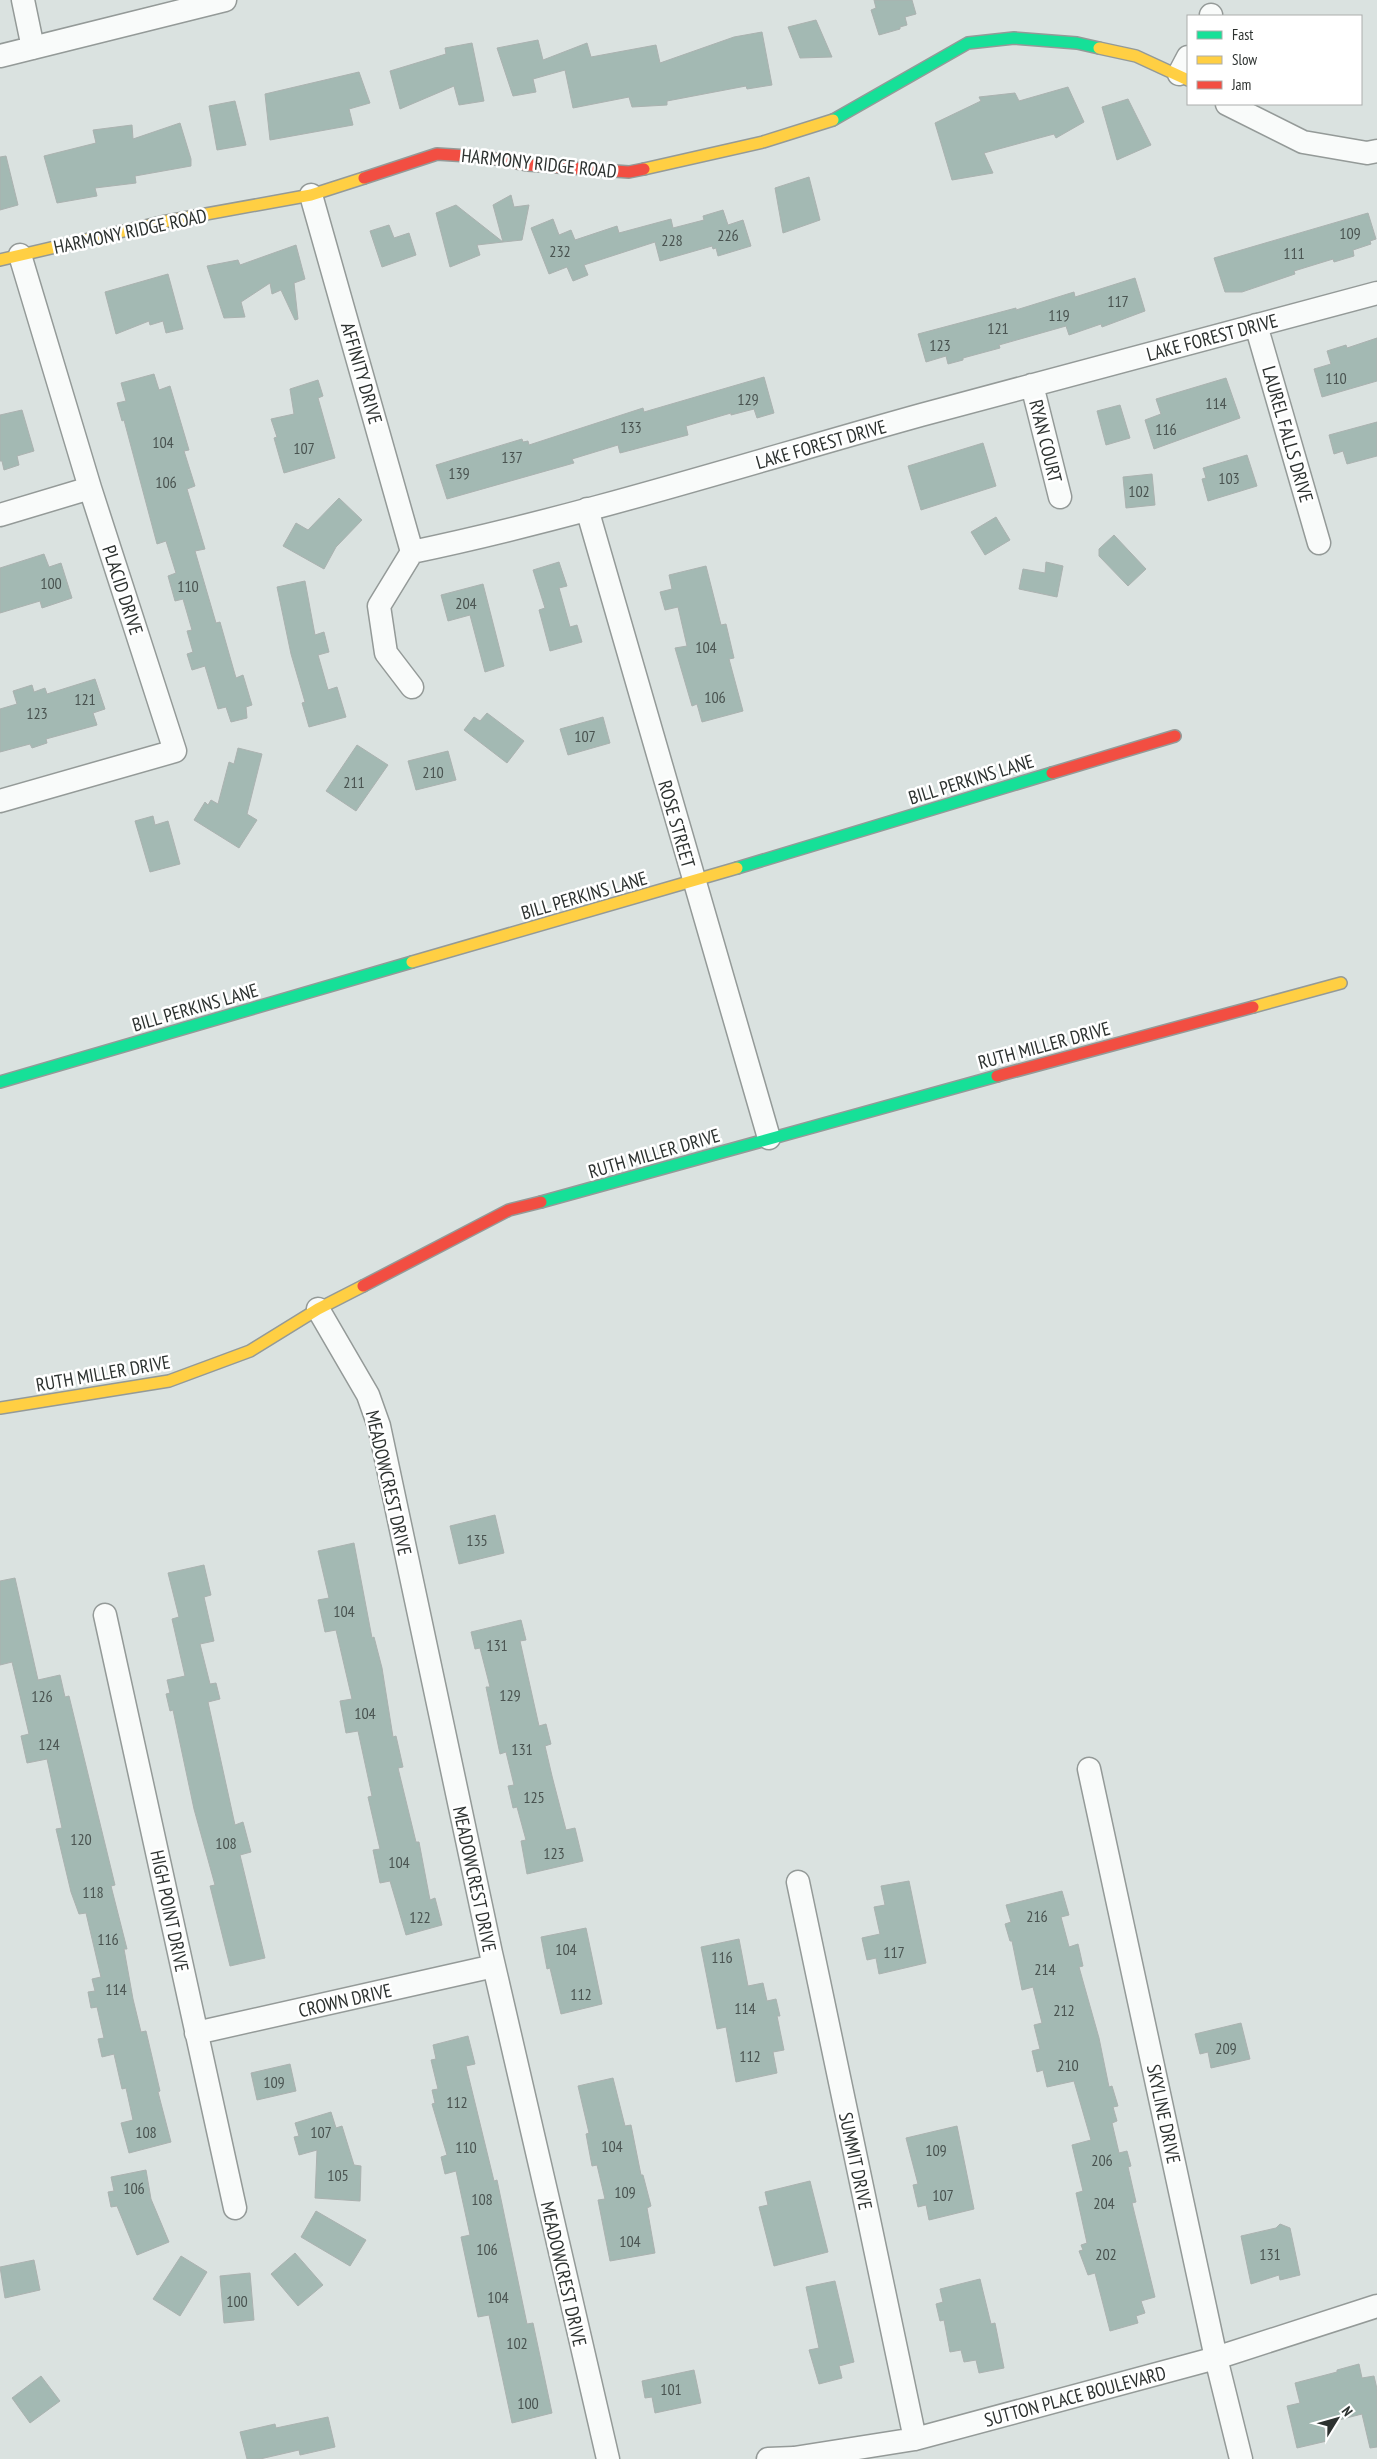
<svg xmlns="http://www.w3.org/2000/svg" width="1377" height="2459" font-family="'PT Sans Narrow',sans-serif">
  <rect width="100%" height="100%" fill="#dae2e0"/>
  <path fill="#a3b9b3" stroke="#abb2b0" d="M874,0H912L916,14L905,17L907,25L900,27V29L879,35L871,10L876,8Z
    M816,20L832,57L800,58L788,27Z
    M762,32L772,85L747,89L746,86L667,101V105L632,107L629,97L573,108L565,70L533,79L536,92L513,96L497,48L538,40L543,60L587,43L591,57L656,45L660,63L734,37Z
    M472,43L484,101L459,105L454,86L400,109L390,71L446,54L445,48Z
    M359,72L370,103L349,109L353,125L270,140L265,94Z
    M1068,87L1084,122L1056,138L1054,134L984,153L993,173L952,180L935,123L981,101L979,97L1015,93L1019,101Z
    M1128,99L1151,145L1117,160L1102,107Z
    M235,101L246,145L217,150L209,106Z
    M180,123L191,159V166L135,176L136,183L95,188L97,196L57,203L44,156L96,143L93,130L132,125L133,139Z
    M6,156L18,205L0,210V157Z
    M809,177L820,220L783,233L775,188Z
    M511,195L514,207L529,205L522,240L503,242L493,205Z
    M456,205L503,242L477,245L480,255L450,267L436,213Z
    M723,210L728,225L743,220L751,246L718,256L716,248L713,249L712,246L660,261L655,242L584,265L588,275L573,281L567,267L549,274L531,228L553,219L559,235L571,230L575,240L617,226L619,233L671,219L673,228L704,220L703,216Z
    M1368,213L1376,239L1370,241L1371,244L1353,250L1354,256L1334,262L1333,259L1294,271L1295,274L1242,292H1225L1214,258Z
    M389,225L394,238L409,233L416,255L382,267L370,231Z
    M296,245L305,279L294,283L298,319L295,320L281,290L272,294L270,283L241,302L245,317L224,318L207,266L238,260L240,265Z
    M168,274L183,329L166,333L163,321L150,325L149,321L116,334L105,292Z
    M1135,278L1145,311L1102,327L1101,324L1069,335L1066,326L999,345L1000,348L963,358V360L948,364L946,356L926,362L918,334L1016,308V310L1074,292L1075,297Z
    M1377,338V381L1322,397L1314,369L1331,364L1327,351L1346,345L1347,348Z
    M154,374L159,390L170,386L189,450L184,451L195,486L187,489L205,549L195,551L216,623L220,622L236,678L243,675L252,705L246,707L247,718L231,722L226,707L218,709L205,666L192,670L187,654L193,652L187,631L192,630L183,599L175,601L168,576L176,573L166,541L157,544L124,420L122,421L117,403L126,401L121,383Z
    M764,377L774,413L757,418L754,409L731,415V413L686,426L688,435L620,453L618,445L572,459L574,463L447,499L436,465L522,439L523,442L528,441L529,445L643,408L644,412Z
    M1226,378L1240,418L1154,449L1145,420L1161,414L1156,399Z
    M318,380L323,396L318,398L335,458L284,473L274,438L277,437L271,419L294,414L290,389Z
    M1120,405L1130,438L1106,445L1097,411Z
    M22,410L34,451L17,456L19,465L4,470L2,461H0V415Z
    M1377,422V456L1347,464L1343,451L1334,454L1329,435Z
    M983,443L996,486L921,510L908,466Z
    M1247,455L1257,486L1208,501L1202,479L1206,478L1203,468Z
    M1152,474L1155,505L1126,508L1123,477Z
    M339,498L362,520L336,547L324,569L283,546L296,523L308,530Z
    M996,517L1010,540L985,555L971,532Z
    M1114,535L1146,569L1128,586L1099,556V549Z
    M44,554L49,567L61,563L72,598L42,608L40,601L0,613V568Z
    M559,562L567,586L559,588L570,627L577,625L582,642L550,651L539,610L545,608L533,570Z
    M1046,562L1063,566L1057,597L1019,589L1023,569L1045,573Z
    M706,566L721,625L726,624L734,658L729,659L743,711L702,722L697,704L692,706L675,648L687,646L678,607L665,610L660,592L672,589L669,575Z
    M305,581L315,635L324,632L329,652L318,655L328,690L337,687L346,717L309,727L302,703L305,702L291,654L277,587Z
    M483,584L504,666L485,672L470,615L448,621L441,595Z
    M95,679L105,709L93,713L97,725L46,739L47,743L32,748L30,744L0,752V709L17,704L13,691L32,685L34,692L45,688L47,694Z
    M487,713L524,741L507,763L464,730L474,717L480,721Z
    M603,717L610,743L568,755L560,729Z
    M357,745L388,765L356,811L326,791Z
    M238,748L262,754L247,814L257,820L239,848L194,820L205,802L208,805L211,800L218,804L229,762L234,764Z
    M448,751L456,780L416,790L408,761Z
    M153,816L155,825L168,821L180,864L150,872L135,821Z
    M495,1515L504,1553L459,1564L450,1526Z
    M354,1543L372,1638L374,1637L382,1668L393,1737L396,1736L403,1767L398,1768L416,1842H419L430,1900L435,1898L442,1925L406,1935L390,1881L380,1883L373,1850L380,1849L368,1797L372,1796L358,1731L346,1733L340,1701L352,1699L336,1630L325,1632L318,1600L329,1598L318,1551Z
    M204,1565L211,1595L204,1597L214,1641L200,1644L210,1684L216,1683L220,1699L208,1702L235,1825L243,1822L251,1852L240,1855L265,1958L230,1966L210,1886L215,1885L194,1809L173,1710L170,1711L166,1694L170,1693L167,1680L185,1676L172,1619L179,1617L168,1573Z
    M15,1578L38,1680L60,1675L65,1697L69,1696L115,1885L111,1886L127,1949H124L133,1999L141,2032L146,2031L160,2091L158,2092L171,2142L129,2153L121,2123L133,2120L126,2088L122,2089L114,2054L102,2057L98,2039L104,2038L97,2007L91,2008L88,1992L95,1991L92,1979L101,1977L86,1913L79,1914L71,1892L56,1829L62,1828L47,1759L27,1763L21,1736L29,1734L12,1662L0,1665V1581Z
    M521,1620L526,1640L520,1641L539,1726L546,1724L551,1744L545,1746L552,1776L566,1830L575,1828L583,1861L527,1874L521,1841L526,1840L517,1807L513,1808L508,1786L514,1785L506,1752L500,1754L486,1687H490L480,1648L475,1649L471,1632Z
    M909,1881L926,1963L879,1974L876,1958L867,1960L862,1938L880,1934L874,1907L885,1905L881,1886Z
    M1062,1891L1069,1915L1061,1917L1069,1947L1078,1944L1083,1966L1079,1967L1099,2038L1109,2087L1112,2086L1118,2106L1113,2107L1117,2121L1112,2123L1119,2153L1127,2151L1131,2166L1128,2167L1136,2202L1132,2203L1155,2297L1141,2301L1145,2313L1136,2316L1138,2323L1110,2331L1095,2273L1088,2275L1079,2251L1083,2250L1081,2245L1087,2243L1076,2193L1083,2191L1072,2145L1091,2140L1074,2081L1047,2087L1043,2070L1037,2072L1032,2051L1040,2049L1034,2025L1042,2023L1033,1987L1022,1990L1012,1941H1010L1005,1924L1011,1922L1006,1905Z
    M586,1928L602,2004L561,2014L550,1968L547,1969L541,1937Z
    M739,1939L748,1986L763,1983L767,2001L776,1999L780,2016H777L784,2050L773,2052L777,2073L736,2082L726,2027L717,2029L701,1947Z
    M1241,2023L1250,2059L1211,2068L1208,2052L1200,2054L1195,2034Z
    M468,2036L475,2064L466,2066L494,2181L497,2180L527,2324L533,2323L552,2413L512,2423L489,2315L478,2317L461,2237L470,2235L456,2171L445,2174L441,2157L447,2155L432,2104L435,2103L432,2090L438,2089L431,2060L436,2059L433,2045Z
    M290,2064L296,2091L257,2100L251,2073Z
    M613,2078L625,2126L631,2125L641,2175H643L651,2206L647,2208L655,2253L610,2261L598,2200L605,2199L597,2165L592,2166L586,2134L589,2133L578,2086Z
    M331,2112L336,2128L342,2126L354,2165L361,2166L360,2201L315,2198L317,2150L299,2155L294,2137L299,2136L295,2123Z
    M957,2126L974,2209L929,2220L926,2205L918,2207L913,2185L918,2184L906,2138Z
    M146,2170L151,2199L169,2242L137,2255L117,2206L111,2207L108,2192L114,2191L111,2177Z
    M810,2181L828,2252L774,2266L759,2207L768,2205L765,2192Z
    M316,2211L366,2240L350,2266L301,2237Z
    M1280,2224L1290,2228L1300,2275L1280,2280L1279,2275L1251,2284L1241,2236L1276,2228Z
    M295,2253L323,2285L298,2306L271,2274Z
    M181,2256L207,2272L180,2316L153,2299Z
    M34,2260L40,2290L5,2298L0,2267Z
    M250,2273L254,2320L224,2323L220,2276Z
    M980,2279L991,2324L995,2323L1004,2368L979,2373L976,2360L964,2362L961,2350L950,2352L944,2320L940,2321L936,2304L943,2302L940,2289Z
    M835,2281L854,2362L839,2366L842,2378L819,2384L809,2350L819,2348L806,2287Z
    M1359,2364L1362,2378L1374,2376L1377,2389V2447L1370,2448L1362,2414L1323,2424L1327,2441L1297,2448L1287,2406L1300,2403L1295,2383L1337,2372V2370Z
    M694,2370L701,2403L655,2413L652,2397L645,2398L642,2381Z
    M41,2376L60,2401L30,2423L12,2398Z
    M328,2417L335,2447L300,2455L299,2450L260,2459H247L240,2432L275,2424L276,2428Z"/>
  <g fill="none" stroke-linecap="round" stroke-linejoin="round">
    <defs>
      <path id="street" d="M23,0L33,48
        M1211,16V15
        M0,56L225,0
        M1179,74L1188,57
        M1227,104L1303,142L1367,153L1377,151
        M311,195L412,552
        M1256,325L1319,543
        M1032,385L1060,497
        M587,509L769,1138
        M0,515L90,488
        M412,687L386,653L379,606L412,552C584,516 752,462 921,415C1073,373 1225,333 1377,293
        M0,801L175,751L90,488L20,255
        M318,1309L368,1395L379,1426L491,1953L608,2459
        M105,1615L235,2208
        M1089,1769L1216,2358L1241,2459
        M798,1882L915,2439
        M196,2033L494,1966
        M768,2459L794,2458L915,2439L1216,2358L1377,2306"/>
      <path id="fast" d="M833,120L968,43L1014,38L1077,43L1099,48
        M737,868L1052,773
        M0,1082L412,962
        M541,1202L997,1076"/>
      <path id="slow" d="M1099,48L1136,56L1188,80
        M644,169L763,142L833,120
        M0,260L162,222L311,195L364,178
        M412,962L737,868
        M1253,1007L1341,983
        M0,1408L169,1381L250,1351L318,1309L363,1286"/>
      <path id="jam" d="M364,178L437,154L485,157L528,165L629,172L644,169
        M1052,773L1175,736
        M997,1076L1253,1007
        M363,1286L509,1210L541,1202"/>
    </defs>
    <use href="#street" stroke="#949a98" stroke-width="25"/>
    <use href="#fast" stroke="#949a98" stroke-width="14"/>
    <use href="#slow" stroke="#949a98" stroke-width="14"/>
    <use href="#jam" stroke="#949a98" stroke-width="14"/>
    <use href="#street" stroke="#f9fbfa" stroke-width="22"/>
    <use href="#fast" stroke="#16e098" stroke-width="11"/>
    <use href="#slow" stroke="#ffcf43" stroke-width="11"/>
    <use href="#jam" stroke="#f24e42" stroke-width="11"/>
  </g>
  <g text-anchor="middle" dominant-baseline="central" stroke-width="5" stroke-linejoin="round" paint-order="stroke">
    <g font-size="16" fill="#4a5451">
      <text x="1350" y="233">109</text>
      <text x="728" y="235">226</text>
      <text x="672" y="240">228</text>
      <text x="560" y="251">232</text>
      <text x="1294" y="253">111</text>
      <text x="1118" y="301">117</text>
      <text x="1059" y="315">119</text>
      <text x="998" y="328">121</text>
      <text x="940" y="345">123</text>
      <text x="1336" y="378">110</text>
      <text x="748" y="399">129</text>
      <text x="1216" y="403">114</text>
      <text x="631" y="427">133</text>
      <text x="1166" y="429">116</text>
      <text x="163" y="442">104</text>
      <text x="304" y="448">107</text>
      <text x="512" y="457">137</text>
      <text x="459" y="473">139</text>
      <text x="1229" y="478">103</text>
      <text x="166" y="482">106</text>
      <text x="1139" y="491">102</text>
      <text x="51" y="583">100</text>
      <text x="188" y="586">110</text>
      <text x="466" y="603">204</text>
      <text x="706" y="647">104</text>
      <text x="715" y="697">106</text>
      <text x="85" y="699">121</text>
      <text x="37" y="713">123</text>
      <text x="585" y="736">107</text>
      <text x="433" y="772">210</text>
      <text x="354" y="782">211</text>
      <text x="477" y="1540">135</text>
      <text x="344" y="1611">104</text>
      <text x="497" y="1645">131</text>
      <text x="510" y="1695">129</text>
      <text x="42" y="1696">126</text>
      <text x="365" y="1713">104</text>
      <text x="49" y="1744">124</text>
      <text x="522" y="1749">131</text>
      <text x="534" y="1797">125</text>
      <text x="81" y="1839">120</text>
      <text x="226" y="1843">108</text>
      <text x="554" y="1853">123</text>
      <text x="399" y="1862">104</text>
      <text x="93" y="1892">118</text>
      <text x="1037" y="1916">216</text>
      <text x="420" y="1917">122</text>
      <text x="108" y="1939">116</text>
      <text x="566" y="1949">104</text>
      <text x="894" y="1952">117</text>
      <text x="722" y="1957">116</text>
      <text x="1045" y="1969">214</text>
      <text x="116" y="1989">114</text>
      <text x="581" y="1994">112</text>
      <text x="745" y="2008">114</text>
      <text x="1064" y="2010">212</text>
      <text x="1226" y="2048">209</text>
      <text x="750" y="2056">112</text>
      <text x="1068" y="2065">210</text>
      <text x="274" y="2082">109</text>
      <text x="457" y="2102">112</text>
      <text x="146" y="2132">108</text>
      <text x="321" y="2132">107</text>
      <text x="612" y="2146">104</text>
      <text x="466" y="2147">110</text>
      <text x="936" y="2150">109</text>
      <text x="1102" y="2160">206</text>
      <text x="338" y="2175">105</text>
      <text x="134" y="2188">106</text>
      <text x="625" y="2192">109</text>
      <text x="943" y="2195">107</text>
      <text x="482" y="2199">108</text>
      <text x="1104" y="2203">204</text>
      <text x="630" y="2241">104</text>
      <text x="487" y="2249">106</text>
      <text x="1106" y="2254">202</text>
      <text x="1270" y="2254">131</text>
      <text x="498" y="2297">104</text>
      <text x="237" y="2301">100</text>
      <text x="517" y="2343">102</text>
      <text x="671" y="2389">101</text>
      <text x="528" y="2403">100</text>
    </g>
    <g font-size="19" fill="#2d3230" stroke="#fff">
      <text transform="translate(539 163) rotate(6)">HARMONY RIDGE ROAD</text>
      <text transform="translate(130 231) rotate(-12)">HARMONY RIDGE ROAD</text>
      <text transform="translate(1212 337) rotate(-15)">LAKE FOREST DRIVE</text>
      <text transform="translate(362 373) rotate(74)">AFFINITY DRIVE</text>
      <text transform="translate(1288 434) rotate(74)">LAUREL FALLS DRIVE</text>
      <text transform="translate(1046 441) rotate(76)">RYAN COURT</text>
      <text transform="translate(821 444) rotate(-16)">LAKE FOREST DRIVE</text>
      <text transform="translate(123 590) rotate(72)">PLACID DRIVE</text>
      <text transform="translate(971 779) rotate(-17)">BILL PERKINS LANE</text>
      <text transform="translate(677 824) rotate(74)">ROSE STREET</text>
      <text transform="translate(584 895) rotate(-16)">BILL PERKINS LANE</text>
      <text transform="translate(195 1007) rotate(-16)">BILL PERKINS LANE</text>
      <text transform="translate(1044 1045) rotate(-15)">RUTH MILLER DRIVE</text>
      <text transform="translate(654 1153) rotate(-16)">RUTH MILLER DRIVE</text>
      <text transform="translate(103 1373) rotate(-10)">RUTH MILLER DRIVE</text>
      <text transform="translate(389 1483) rotate(77)">MEADOWCREST DRIVE</text>
      <text transform="translate(475 1879) rotate(78)">MEADOWCREST DRIVE</text>
      <text transform="translate(170 1911) rotate(78)">HIGH POINT DRIVE</text>
      <text transform="translate(345 2000) rotate(-13)">CROWN DRIVE</text>
      <text transform="translate(1164 2114) rotate(78)">SKYLINE DRIVE</text>
      <text transform="translate(856 2161) rotate(78)">SUMMIT DRIVE</text>
      <text transform="translate(564 2274) rotate(77)">MEADOWCREST DRIVE</text>
      <text transform="translate(1075 2396) rotate(-15)">SUTTON PLACE BOULEVARD</text>
    </g>
  </g>
  <rect x="1187" y="15" width="175" height="90" fill="#ffffff" stroke="#abadac"/>
  <rect x="1197" y="31" width="25" height="8" fill="#16e098" stroke="#abadac"/>
  <text x="1232" y="40" font-size="15" fill="#2d3230">Fast</text>
  <rect x="1197" y="56" width="25" height="8" fill="#ffcf43" stroke="#abadac"/>
  <text x="1232" y="65" font-size="15" fill="#2d3230">Slow</text>
  <rect x="1197" y="81" width="25" height="8" fill="#f24e42" stroke="#abadac"/>
  <text x="1232" y="90" font-size="15" fill="#2d3230">Jam</text>
  <g transform="translate(1337 2419) rotate(53)" stroke="#ffffff" stroke-width="4" paint-order="stroke">
  <path d="M0-4L9 19L0 12L-9 19Z" fill="#2d3230"/>
  <text y="-8" font-size="14" font-weight="bold" text-anchor="middle" fill="#2d3230">N</text>
  </g>
</svg>
